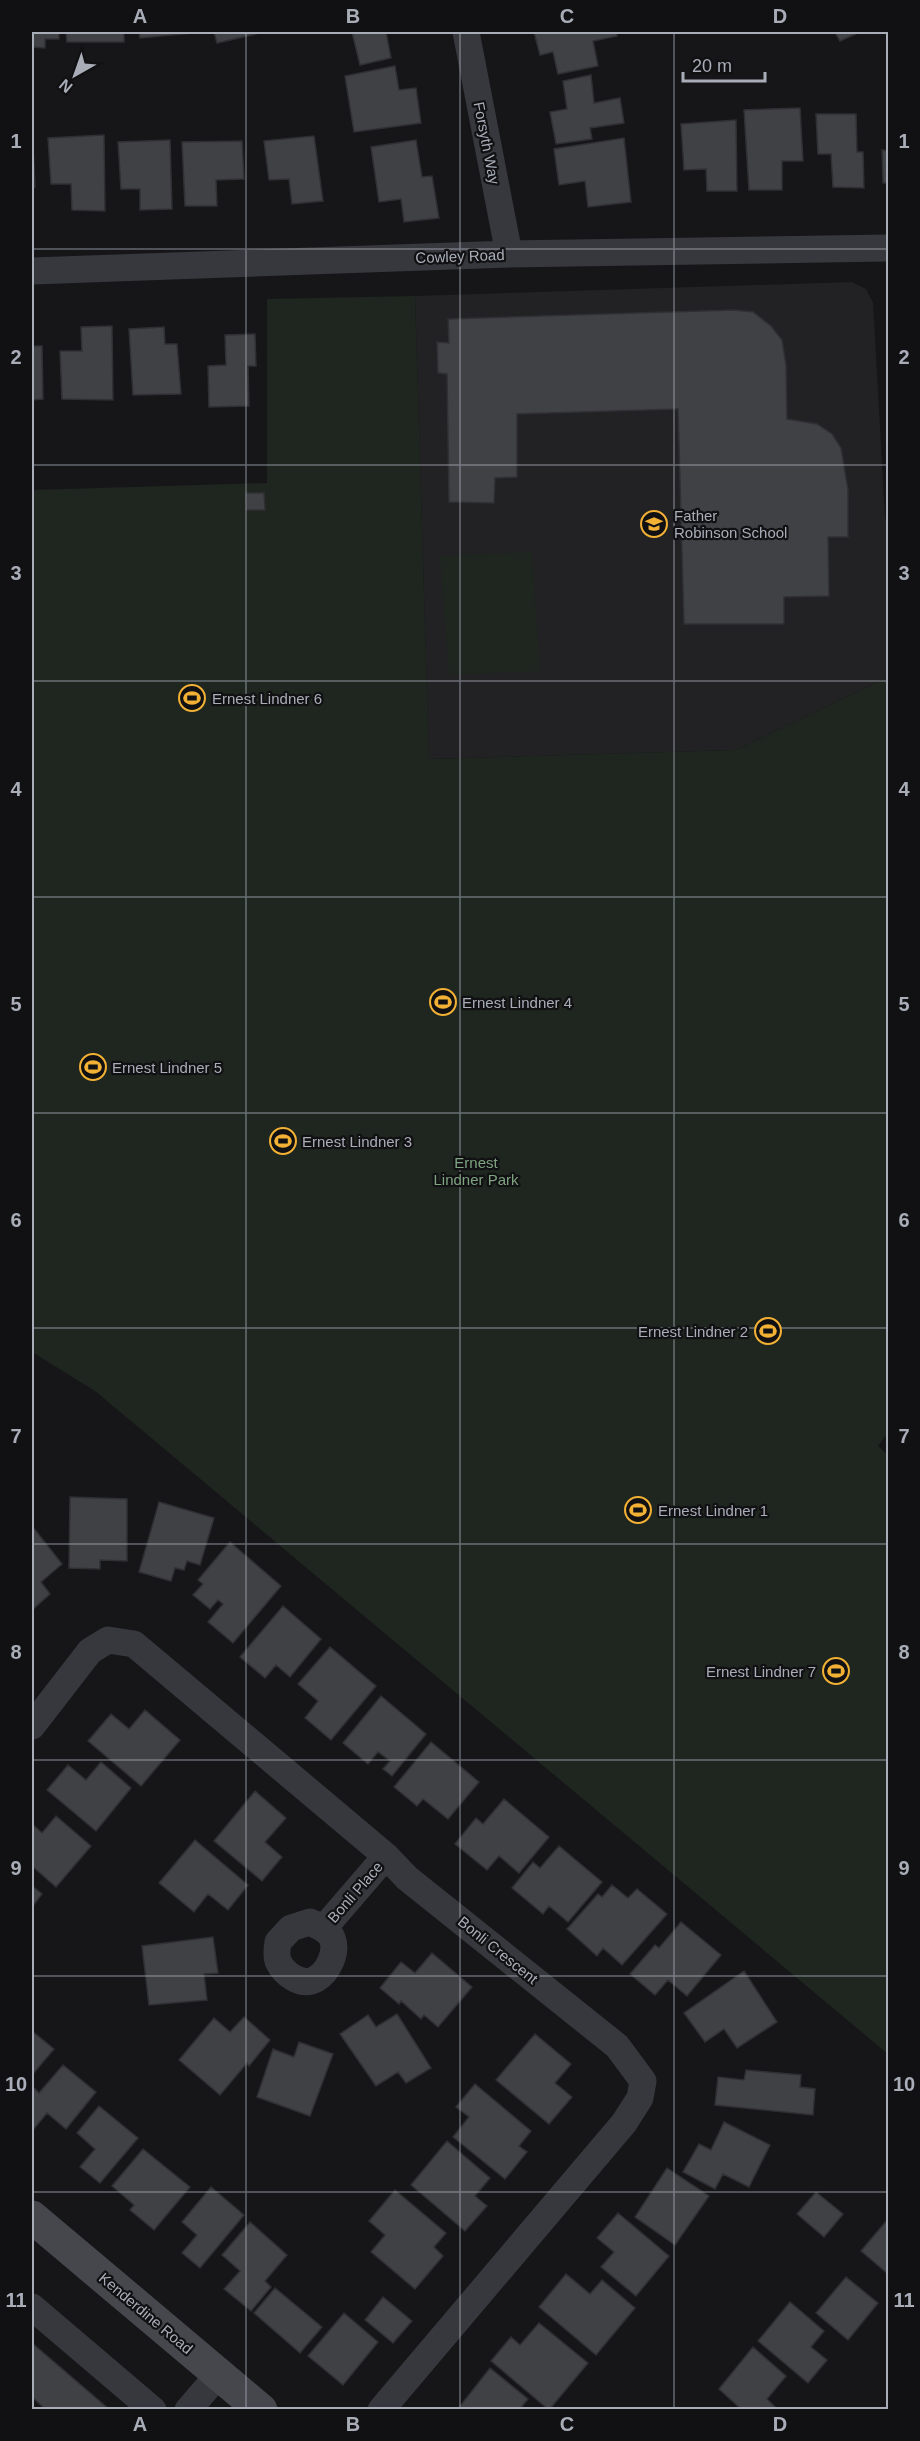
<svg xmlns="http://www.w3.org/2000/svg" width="920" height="2441" font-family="Arial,sans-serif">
  <rect width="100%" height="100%" fill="#161618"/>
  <path fill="#222225" d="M852,282L866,289L873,303L885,517L888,531V677L736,750L429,759L415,296Z"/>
  <path fill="#1e261f" d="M415,296L429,759L736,750L888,677V1433L878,1446L888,1455V2054L95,1391L32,1352V490L267,483V299Z
    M532,552L540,671L449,675L440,556Z"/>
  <path fill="#404145" stroke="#303034" stroke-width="1.5" d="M32,32H59V39H45V48L32,47Z
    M66,32H124V42H67Z
    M139,32H203L140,38Z
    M214,32H264L217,43Z
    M352,32H386L391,58L360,65Z
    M534,32H616L617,36L593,41L598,66L558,74L553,52L540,55Z
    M835,32H860L840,41Z
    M395,66L399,90L416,88L421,123L354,132L345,76Z
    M591,75L594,103L620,98L624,123L590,128L592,139L556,144L550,112L567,109L563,81Z
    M800,108L803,161H782V190H749L744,110Z
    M887,109H888V183H883L882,150L888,151Z
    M816,114H856L857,152H863L864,188L833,187L831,154H818Z
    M736,120L737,191H707L706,169L684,170L681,124Z
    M104,135L105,211L72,210L71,184H51L48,138Z
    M314,136L323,201L292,204L289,179L269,180L264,141Z
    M624,138L631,202L588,207L585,181L559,185L554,149Z
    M170,140L172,209L140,210V189H121L118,142Z
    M416,140L422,177L432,176L439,218L404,222L401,199L379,202L371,147Z
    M242,141L244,179L216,180L217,206H185L182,142Z
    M33,147L35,187H32V148Z
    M734,310L753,312L771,326L782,340L786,365L787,419L817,424L832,434L841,448L848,490V537H828L829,596L784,597V624H684L678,409L517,414V477L495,478L494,503L449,502L447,374L438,373L437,342L449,343L448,319Z
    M112,326L113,400L62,399L60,351H82L81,327Z
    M164,327L165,344H177L181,394L133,395L129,329Z
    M255,334L256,366H248L249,406L209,407L208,366L226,365L225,335Z
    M32,346H42L43,399L32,400Z
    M246,493H264L265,510H246Z
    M70,1497L127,1499V1561L100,1560V1569L69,1568Z
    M159,1502L214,1518L200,1565L187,1561L184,1570L175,1568L171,1581L139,1572Z
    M32,1526L62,1564L41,1582L50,1594L32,1610Z
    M230,1542L281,1586L233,1643L208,1622L223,1604L218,1600L210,1609L193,1595L203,1584L198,1580Z
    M283,1606L321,1639L290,1677L276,1665L265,1678L240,1657Z
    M330,1647L376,1686L331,1740L305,1718L318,1701L298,1684Z
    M381,1696L426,1734L392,1776L383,1769L390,1761L378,1752L368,1764L343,1743Z
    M145,1710L180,1740L141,1786L88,1741L111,1714L129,1729Z
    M431,1742L479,1782L448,1819L423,1799L417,1806L394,1787Z
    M101,1762L131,1788L96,1831L47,1790L68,1765L86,1780Z
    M255,1791L286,1818L265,1842L282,1857L262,1881L214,1841Z
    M504,1799L549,1837L519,1873L499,1856L487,1870L455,1844L476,1818L483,1824Z
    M56,1816L91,1846L56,1887L32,1866V1824L42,1833Z
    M195,1840L248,1885L228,1910L208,1894L194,1912L159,1883Z
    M559,1846L602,1882L568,1922L549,1906L543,1914L512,1888L533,1862L540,1868Z
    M612,1885L628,1898L637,1889L667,1914L622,1965L603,1948L597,1956L567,1929L598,1894L602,1897Z
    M32,1886L42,1894L32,1907Z
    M681,1922L721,1955L687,1996L668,1980L655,1995L630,1974L655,1945L659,1948Z
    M213,1937L218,1973L204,1974L207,2000L149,2005L142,1946Z
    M432,1953L472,1987L438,2027L424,2015L421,2019L401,2001L399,2004L380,1988L401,1962L415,1973Z
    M744,1971L777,2022L737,2048L724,2029L705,2042L684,2013Z
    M397,2014L431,2068L406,2083L398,2072L376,2086L340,2034L368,2015L376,2027Z
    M244,2017L270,2040L249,2066L247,2063L220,2095L179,2060L214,2018L230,2032Z
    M32,2031L54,2049L32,2075Z
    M535,2034L571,2064L555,2083L572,2097L549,2124L496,2080Z
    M299,2042L333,2054L310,2116L257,2097L273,2049L294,2057Z
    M63,2065L96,2092L66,2129L47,2113L33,2130L32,2129V2086L39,2093Z
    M746,2070L801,2075L800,2087L815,2089L813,2115L715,2105L718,2077L744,2080Z
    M475,2084L531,2131L519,2146L527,2152L505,2179L453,2137L469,2117L456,2107Z
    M99,2106L138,2138L100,2183L80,2167L95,2149L77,2133Z
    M724,2122L770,2145L749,2187L723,2174L715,2189L683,2172L699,2144L711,2150Z
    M447,2141L490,2178L475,2196L487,2206L465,2231L411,2185Z
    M143,2149L190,2187L154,2230L130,2210L134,2205L112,2186Z
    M667,2168L709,2196L675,2245L635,2217Z
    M211,2187L244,2215L200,2268L182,2253L197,2235L182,2222Z
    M395,2190L446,2233L434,2247L443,2256L415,2289L371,2252L385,2235L369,2221Z
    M816,2192L843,2214L824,2237L797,2214Z
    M618,2213L669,2256L636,2296L601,2267L614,2252L597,2238Z
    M888,2219V2274L861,2251Z
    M250,2222L287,2255L265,2281L271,2287L251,2311L224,2289L240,2271L222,2255Z
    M566,2274L590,2294L602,2280L635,2308L596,2355L539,2307Z
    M846,2277L878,2303L848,2340L816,2313Z
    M275,2288L322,2327L300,2353L254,2313Z
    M383,2297L412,2321L393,2343L365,2320Z
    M790,2302L824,2331L811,2347L827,2360L808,2383L758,2341Z
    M344,2313L378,2342L343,2385L308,2356Z
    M539,2323L588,2363L549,2410L491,2361L511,2337L520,2345Z
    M32,2343L110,2410H46L32,2397Z
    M753,2347L786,2376L767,2399L778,2410H742L719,2389Z
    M490,2368L528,2399L519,2410H457Z"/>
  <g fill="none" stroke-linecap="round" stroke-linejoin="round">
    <path stroke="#37383d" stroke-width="27" d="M466,32L509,254
      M32,271L509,254L888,248
      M32,1726L90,1651L108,1640L134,1644L386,1856L407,1878L617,2046L643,2081L640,2098L624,2123L381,2410
      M310,1922C318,1926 328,1929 332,1938C338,1952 328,1972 316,1979C301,1987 284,1974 278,1961C276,1955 277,1948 278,1942L291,1928Z
      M324,1928L386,1856
      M32,2307L153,2410
      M188,2410L219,2374"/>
    <path stroke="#45474d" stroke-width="33" d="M32,2217L261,2410"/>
  </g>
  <path fill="none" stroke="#a8adb8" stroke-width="1.5" stroke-opacity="0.55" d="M246,32V2410M460,32V2410M674,32V2410M32,249H888M32,465H888M32,681H888M32,897H888M32,1113H888M32,1328H888M32,1544H888M32,1760H888M32,1976H888M32,2192H888"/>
  <defs>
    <symbol id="school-ring" viewBox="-11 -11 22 22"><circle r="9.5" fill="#111113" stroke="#f2b134" stroke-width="1.5"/><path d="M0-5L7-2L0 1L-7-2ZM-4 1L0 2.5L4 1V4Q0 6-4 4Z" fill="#f2b134"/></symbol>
    <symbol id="stadium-ring" viewBox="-11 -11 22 22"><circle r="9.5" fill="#111113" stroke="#f2b134" stroke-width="1.5"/><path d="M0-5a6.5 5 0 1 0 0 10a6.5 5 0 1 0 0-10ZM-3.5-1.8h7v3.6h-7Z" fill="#f2b134"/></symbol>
  </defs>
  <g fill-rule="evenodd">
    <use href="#school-ring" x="639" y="509" width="30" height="30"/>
    <use href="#stadium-ring" x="177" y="683" width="30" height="30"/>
    <use href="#stadium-ring" x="428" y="987" width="30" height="30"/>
    <use href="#stadium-ring" x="78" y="1052" width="30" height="30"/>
    <use href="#stadium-ring" x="268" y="1126" width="30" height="30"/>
    <use href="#stadium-ring" x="753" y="1316" width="30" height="30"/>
    <use href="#stadium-ring" x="623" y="1495" width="30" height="30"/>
    <use href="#stadium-ring" x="821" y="1656" width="30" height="30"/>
  </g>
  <g text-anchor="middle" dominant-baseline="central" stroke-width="4.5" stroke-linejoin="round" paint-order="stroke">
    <g font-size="15" fill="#a8adb8" stroke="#111113">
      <text transform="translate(487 143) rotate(79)">Forsyth Way</text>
      <text transform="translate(460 256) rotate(-2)">Cowley Road</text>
      <text transform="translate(355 1892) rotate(-49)">Bonli Place</text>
      <text transform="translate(498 1950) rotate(39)">Bonli Crescent</text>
      <text transform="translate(146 2313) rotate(40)">Kenderdine Road</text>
    </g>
    <g font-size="15" fill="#a8adb8" stroke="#111113" text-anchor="start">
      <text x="674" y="515">Father<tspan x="674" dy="17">Robinson School</tspan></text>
      <text x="212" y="698">Ernest Lindner 6</text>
      <text x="462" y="1002">Ernest Lindner 4</text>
      <text x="112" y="1067">Ernest Lindner 5</text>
      <text x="302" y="1141">Ernest Lindner 3</text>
      <text x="748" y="1331" text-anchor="end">Ernest Lindner 2</text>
      <text x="658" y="1510">Ernest Lindner 1</text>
      <text x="816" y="1671" text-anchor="end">Ernest Lindner 7</text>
    </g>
    <g font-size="15" fill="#7fa381" stroke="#111113">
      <text x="476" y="1162">Ernest<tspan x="476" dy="17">Lindner Park</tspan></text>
    </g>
  </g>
  <rect width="920" height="2441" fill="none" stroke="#111113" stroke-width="66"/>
  <g transform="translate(75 75) rotate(220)" stroke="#111113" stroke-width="4.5" paint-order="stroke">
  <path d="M0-4.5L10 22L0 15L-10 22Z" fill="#a8adb8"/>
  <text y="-9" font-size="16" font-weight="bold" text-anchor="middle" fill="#a8adb8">N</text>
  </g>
  <path d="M683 72v9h82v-9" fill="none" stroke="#a8adb8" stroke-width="3"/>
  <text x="692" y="72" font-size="18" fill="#a8adb8" stroke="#111113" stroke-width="4.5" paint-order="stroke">20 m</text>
  <rect x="33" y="33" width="854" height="2375" fill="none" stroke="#a8adb8" stroke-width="2"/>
  <g font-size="20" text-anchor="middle" font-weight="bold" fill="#a8adb8">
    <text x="140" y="23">A</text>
    <text x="353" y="23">B</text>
    <text x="567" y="23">C</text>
    <text x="780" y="23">D</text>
    <text x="16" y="148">1</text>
    <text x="904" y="148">1</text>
    <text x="16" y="364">2</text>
    <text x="904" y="364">2</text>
    <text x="16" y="580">3</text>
    <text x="904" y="580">3</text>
    <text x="16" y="796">4</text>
    <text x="904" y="796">4</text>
    <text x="16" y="1011">5</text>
    <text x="904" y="1011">5</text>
    <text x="16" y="1227">6</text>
    <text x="904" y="1227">6</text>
    <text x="16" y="1443">7</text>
    <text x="904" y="1443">7</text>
    <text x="16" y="1659">8</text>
    <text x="904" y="1659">8</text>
    <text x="16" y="1875">9</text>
    <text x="904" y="1875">9</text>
    <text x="16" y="2091">10</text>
    <text x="904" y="2091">10</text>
    <text x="16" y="2307">11</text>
    <text x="904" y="2307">11</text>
    <text x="140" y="2431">A</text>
    <text x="353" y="2431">B</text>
    <text x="567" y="2431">C</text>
    <text x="780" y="2431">D</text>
  </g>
</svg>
